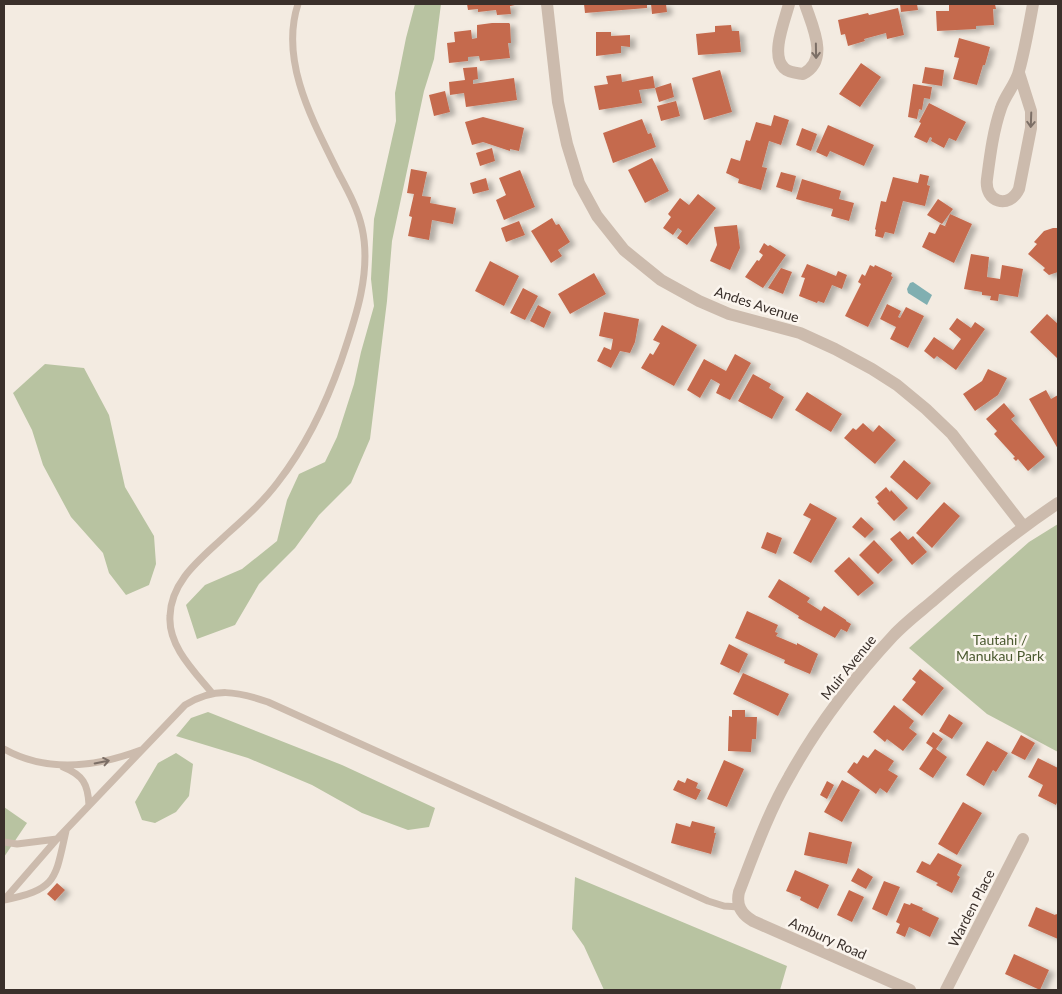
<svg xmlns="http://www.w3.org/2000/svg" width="1062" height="994" font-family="Lato,sans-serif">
  <defs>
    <filter id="shadow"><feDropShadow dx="5.5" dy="3" stdDeviation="2.5" flood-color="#0004"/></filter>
  </defs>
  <rect width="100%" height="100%" fill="#f3ebe1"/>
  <path fill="#b8c3a1" d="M415,4H441L434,59L424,91L392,241L387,301L370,439L351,483L319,515L295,548L259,584L235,625L197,639L186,605L205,585L242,569L277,541L287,500L299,474L325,462L337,437L354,384L361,352L374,306L371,279L374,219L396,121L395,93L406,38Z
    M45,364L84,368L109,415L125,487L154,536L156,564L149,585L126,595L109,573L103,553L71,517L43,465L32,430L13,393Z
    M1058,524V752L987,714L909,648L1029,542Z
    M208,712L342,765L435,808L429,827L408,830L362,813L312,785L248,758L176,736L191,718Z
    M176,753L193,764L189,796L176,812L155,823L142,820L135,802L158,763Z
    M4,807L27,823L4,857Z
    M575,877L787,966L780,990H604L584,946L572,929Z"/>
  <path fill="#80afb1" d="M913,282L932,295L927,305L908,293L907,289L910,283Z"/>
  <path fill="#c56a4e" filter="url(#shadow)" d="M467,4H515V5L510,6L511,14L497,15L496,10L478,12V9L468,10Z
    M584,4H647V8L585,13Z
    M651,4H666L667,12L652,14Z
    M900,4H917L918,10L901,12Z
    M995,4L996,9H993L994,25L976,26V29L937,31L936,11H949V5Z
    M898,8L904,35L887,39L886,33L864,39L865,41L848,46L845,34L841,35L838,20L868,13L869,15Z
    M492,23H509L510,24L511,43H508L510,58L480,61L479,56L468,57V61L449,63L447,43L455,42L454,32L471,30L472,39L477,38V25Z
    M731,25L732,31H739L741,52L698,55L696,34L715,32V26Z
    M596,32H611V36L630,35V47L621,46V53L596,56Z
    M959,38L990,47L985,65H983L977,85L953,79L959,58L954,57Z
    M861,63L881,77L860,107L839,94Z
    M477,67L478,79L473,80V84L514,78L517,100L466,107L464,93L450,95L449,82L465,80L463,68Z
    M925,67L944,70L942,86L922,83Z
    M720,70L732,112L704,120L692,78Z
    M621,74L622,82L653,76L655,88L639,90L642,103L599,110L594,86L608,84L606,76Z
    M671,83L674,97L659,102L655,88Z
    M913,84L932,87L930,99L924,98L922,110L919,109L917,119L908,117Z
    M445,91L450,112L434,116L429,95Z
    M676,101L680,116L661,121L657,106Z
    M929,103L966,122L956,141L949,138L944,148L931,141L932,138L930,137L927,143L914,137L921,123L919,122Z
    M774,115L789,120L781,145L769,141L762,167L767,168L761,190L738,183L739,179L726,173L731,158L740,161L746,140L750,141L756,122L771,126Z
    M483,117L524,128L519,151L510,149V151L483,142L472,145L465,122Z
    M642,119L648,134L651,133L656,147L613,163L603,133Z
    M828,125L874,145L864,166L830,151L827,157L816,152Z
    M802,128L817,134L811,151L796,145Z
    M492,148L495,161L480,166L476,153Z
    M652,158L669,191L645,203L628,170Z
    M411,169L427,172L422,196L431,197L430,203L456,208L453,224L432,220L429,240L408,236L412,217L409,216L414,194L407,193Z
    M520,170L535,207L504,220L496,200L506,195L499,178Z
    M781,172L796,176L792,192L776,187Z
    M920,174L929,176L927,185L930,186L925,206L903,201L894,234L885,232L883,238L875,236L876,230L875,229L881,201L886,202L893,177L918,183Z
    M486,178L489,190L473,194L470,183Z
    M802,179L841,191L839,199L854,203L849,221L831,216L833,209L796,199Z
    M698,194L716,208L687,245L677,238L682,231L678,228L673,235L663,228L671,217L668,214L680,198L689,205Z
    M938,199L953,209L942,224L927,215Z
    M950,214L972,224L954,263L922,247L929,232L935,234L940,224L947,227L945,226Z
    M552,218L556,225L559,224L570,242L558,250L562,256L551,263L531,231Z
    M519,221L525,235L506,242L501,228Z
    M737,225L740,248L730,270L710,261L717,245L714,227Z
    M1053,228H1058V272L1049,275L1043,270L1045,268L1028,254L1037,244L1034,242L1044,231Z
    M764,243L768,246L770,245L786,255L763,288L745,277L757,260L759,261L763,255L759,252Z
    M971,254L989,257L987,277L1000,279L1002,265L1023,269L1018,297L999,294L998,301L990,300L991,296L982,295V292L964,289Z
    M490,261L519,276L504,306L475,291Z
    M807,264L836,276L838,271L847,275L842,289L832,285L824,303L818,301L817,303L799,296L805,278L801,277Z
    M870,265L874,267L875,265L892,273L891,276L893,277L868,327L845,316L861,284L858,282L862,274L865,276Z
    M781,268L792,272L783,294L768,288Z
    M594,273L606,294L570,314L558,294Z
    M523,288L538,296L525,320L510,313Z
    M887,304L901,311L898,317L900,318L906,307L924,316L908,348L890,339L896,327L880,319Z
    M538,305L551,312L544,328L530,321Z
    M604,312L639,319L635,342L630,353L620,351L611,368L597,361L604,347L611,350L613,339L599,336Z
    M1047,314L1058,324L1057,358L1030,332Z
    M957,318L971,328L975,322L985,329L956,370L937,356L934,359L924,351L934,337L953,350L961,339L949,329Z
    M662,325L697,345L674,386L641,368L650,353L653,355L660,343L653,340Z
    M735,354L751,363L730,400L716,393L720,384L711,379L700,398L687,390L704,359L726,371Z
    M988,369L1007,378L998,395L975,411L963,394L982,381Z
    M753,374L771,384L769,388L784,397L772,419L738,401Z
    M1046,390L1051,399L1058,395V449L1029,399Z
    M807,392L842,414L831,432L795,410Z
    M1004,403L1015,416L1011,419L1045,457L1028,471L1018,459L1016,461L1013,458L1015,457L994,434L997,431L986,419Z
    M863,423L873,432L879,425L896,440L875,464L844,438L853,428L856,430Z
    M904,460L931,483L917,500L890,477Z
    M886,487L890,492L891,490L908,508L894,521L877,503L879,502L875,497Z
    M944,502L960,516L932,548L916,533Z
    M810,503L837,518L811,563L793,553L811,519L803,515Z
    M861,517L874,529L865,538L852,527Z
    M900,531L908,540L913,536L927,552L912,565L890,539Z
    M767,532L782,538L776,554L761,548Z
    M874,540L893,560L878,574L859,555Z
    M849,557L874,583L858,596L834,571Z
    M779,579L810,598L807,602L821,611L824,606L846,620V621L851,624L847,632L841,629L835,638L798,618L799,616L768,597Z
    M747,611L778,625L775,632L778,633L776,636L797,645V643L818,654L810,674L784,663L785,660L735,638Z
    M729,644L748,654L739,673L720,664Z
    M920,669L944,688L922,716L902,700L916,682L912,679Z
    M743,673L789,694L778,716L733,694Z
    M894,705L914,721L909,728L917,734L903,751L887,739L885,742L873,732Z
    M732,710H745V717H757L756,739H752L751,752L728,751L729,716L732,717Z
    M949,714L963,723L952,739L939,731Z
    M933,732L943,739L936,749L947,757L933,778L919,769L933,748L926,743Z
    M1021,735L1035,743L1025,760L1011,753Z
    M987,741L1008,753L996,772L993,770L984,786L966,775Z
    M875,749L894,761L888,770L898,776L887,793L880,788L876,794L847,772L854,762L857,764L863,755L868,758Z
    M1038,758L1058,768V800L1056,805L1038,796L1043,785L1028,777Z
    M724,760L744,769L727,807L707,799Z
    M687,778L698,783L696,788L701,790L696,800L673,790L678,780L685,783Z
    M842,780L860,790L842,822L824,812Z
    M827,781L834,785L827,799L820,795Z
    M963,802L982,813L957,855L938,844Z
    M692,821L715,827L714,833H716L711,854L671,843L676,823L690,827Z
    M809,832L852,842L847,864L804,855Z
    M938,853L962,865L957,875L960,877L952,893L936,885L938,883L916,872L922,861L930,865Z
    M858,868L873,877L866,889L851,881Z
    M795,870L829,885L818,909L800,900L801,897L786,891Z
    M884,881L900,887L887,916L872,909Z
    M57,883L65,890L55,901L47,894Z
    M849,890L864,897L852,922L837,915Z
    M904,903L910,905L911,903L923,908L922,910L939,918L930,937L909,927L905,937L896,933L900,924L896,922Z
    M1036,907L1055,915L1056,914L1058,915V939L1028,926Z
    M1014,954L1049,970L1040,990L1005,974Z"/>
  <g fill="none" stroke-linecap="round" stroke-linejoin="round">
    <path stroke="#ccbbad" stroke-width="7" d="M212,693C194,671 168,646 170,616C171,580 202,558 226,535C244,519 263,502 278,482C306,446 326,404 341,361C355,320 372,272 362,228C358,209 348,191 339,174C314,123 279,62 298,4
      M4,749C47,773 96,767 141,750
      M63,767C83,775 88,784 89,805
      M4,842L17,844L57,839
      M4,900L57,839L185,705C215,687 236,691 268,702L708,901L724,906L739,907
      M4,900C57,889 55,880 66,831"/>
    <path stroke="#ccbbad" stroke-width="12" d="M547,4L558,102L567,144L579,183L597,216L624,250L661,280L699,301L729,314L800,333L835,349L872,369L897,385L926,409L952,434L1023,526
      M789,4C785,20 770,55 784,68C789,73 797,73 803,74C830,60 812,26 805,4
      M1019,73L1031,111V128L1019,189C1009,210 984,202 987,179C990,156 993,131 1001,108C1005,95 1016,84 1019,71C1025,49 1029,26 1033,4
      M910,990L753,921C741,914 736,905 739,892C754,853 768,813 789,777C817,726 853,679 893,636C905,623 921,611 935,599C975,564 1015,532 1058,503
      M946,990L1023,839"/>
  </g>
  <defs><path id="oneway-shaft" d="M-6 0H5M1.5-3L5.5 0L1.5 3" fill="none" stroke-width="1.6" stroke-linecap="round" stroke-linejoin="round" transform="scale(1.25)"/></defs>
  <g stroke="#7c6f66">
    <use href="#oneway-shaft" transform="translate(816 51) rotate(89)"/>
    <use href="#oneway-shaft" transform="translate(1031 120) rotate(92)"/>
    <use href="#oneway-shaft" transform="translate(102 762) rotate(-11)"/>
  </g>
  <g text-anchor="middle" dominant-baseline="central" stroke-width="5" stroke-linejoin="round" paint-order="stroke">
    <g font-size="14" fill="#3a302b" stroke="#fbf5ee">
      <text transform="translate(757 304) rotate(18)">Andes Avenue</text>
      <text transform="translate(848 667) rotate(-51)">Muir Avenue</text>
      <text transform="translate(971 908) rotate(-63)">Warden Place</text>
      <text transform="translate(828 938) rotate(24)">Ambury Road</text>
    </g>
    <g font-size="14" fill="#4a592f" stroke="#fbf5ee">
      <text x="1000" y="639">Tautahi /<tspan x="1000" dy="16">Manukau Park</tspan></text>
    </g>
  </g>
  <rect width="1062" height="994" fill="none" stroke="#3a302b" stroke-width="10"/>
</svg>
